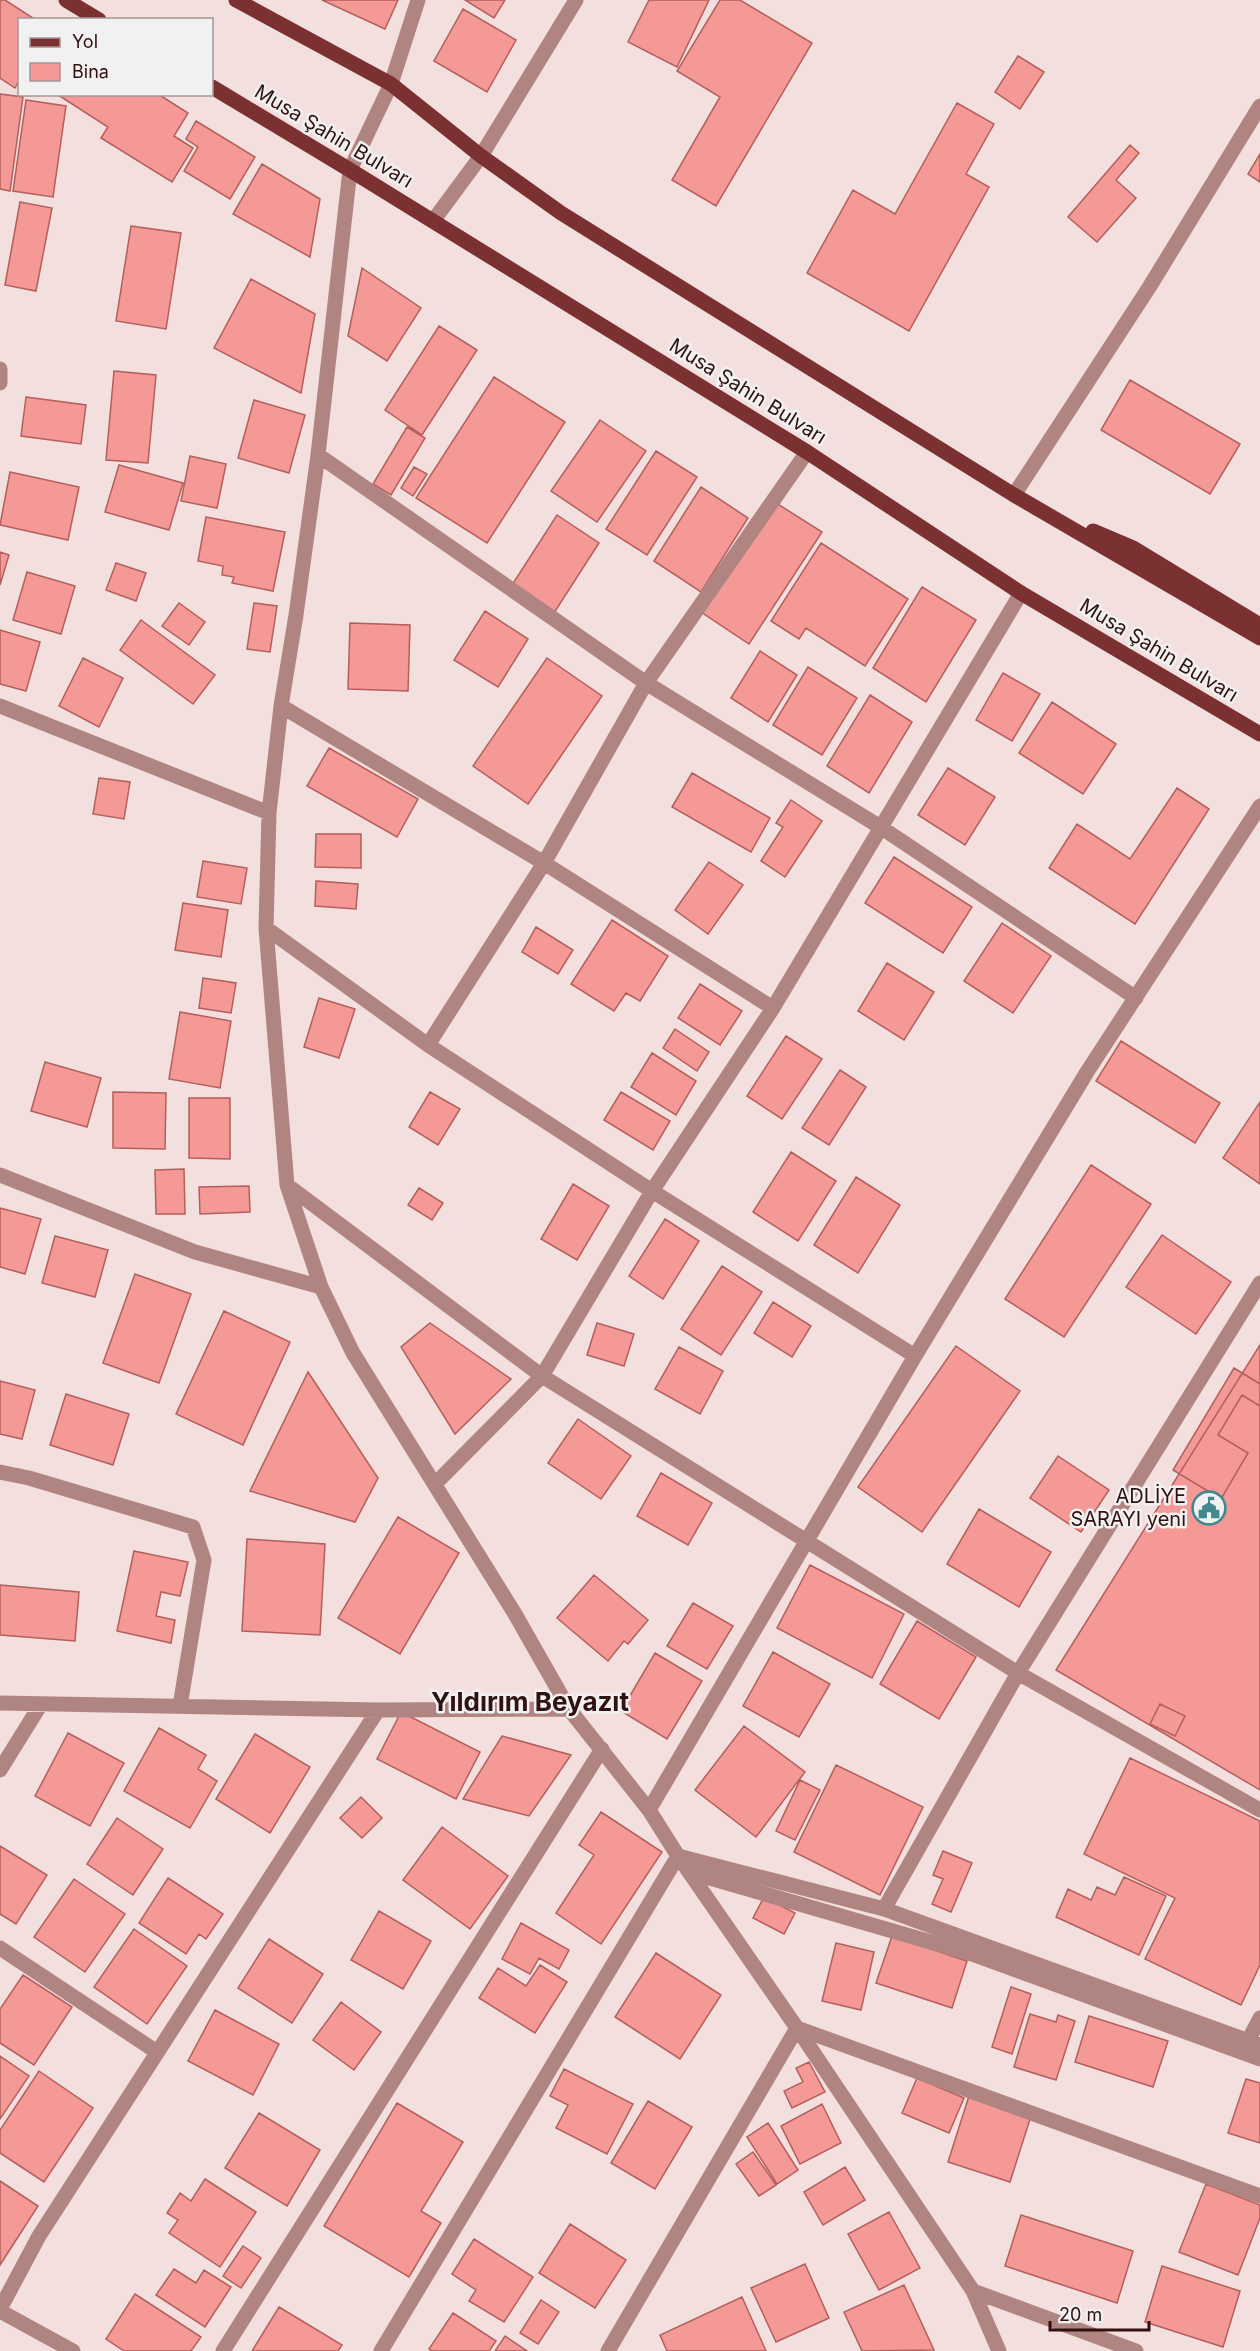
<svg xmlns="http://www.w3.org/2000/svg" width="1260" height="2351" font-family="Inter,sans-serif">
  <rect width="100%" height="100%" fill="#f3dfdd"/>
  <path fill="#f49995" stroke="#b35f5d" stroke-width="1.5" d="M0,0H5L36,20H20V79L15,88L0,78Z
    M322,0H398L385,29Z
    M465,0H505L494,18Z
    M649,0H709L677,67L628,42Z
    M720,0H740L812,43L716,206L672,180L720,97L677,71Z
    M463,9L516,40L487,92L434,61Z
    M1018,56L1044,72L1020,109L995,92Z
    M0,94L23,97L10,191L0,189Z
    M158,94L188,113L174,136L193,148L172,182L101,138L108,127L58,95Z
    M26,100L66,106L53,197L13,191Z
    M957,103L994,124L966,174L989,187L909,331L807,273L853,190L895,214Z
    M196,121L255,157L230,199L184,171L198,147L186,139Z
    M1130,145L1139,153L1116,180L1136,198L1097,242L1068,217Z
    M1260,154V182L1248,174Z
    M262,164L320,199L310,257L233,214Z
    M20,202L52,208L36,291L5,285Z
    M131,226L181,233L166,329L116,321Z
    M362,268L421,308L387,361L348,336Z
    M251,279L315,314L301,393L214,348Z
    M439,326L477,350L422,435L385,410Z
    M114,371L156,375L148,463L106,460Z
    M494,377L565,422L487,543L416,498Z
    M1130,380L1240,444L1210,494L1101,430Z
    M26,397L86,405L81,444L21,436Z
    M254,400L305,415L289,473L238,458Z
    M600,420L646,451L597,522L551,491Z
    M407,427L425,438L391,495L373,484Z
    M656,451L697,477L647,555L606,529Z
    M190,456L226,464L217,508L181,501Z
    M119,465L183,483L169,530L105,512Z
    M414,467L427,474L413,496L401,488Z
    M10,472L79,487L68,540L0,525Z
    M701,487L748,518L701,592L654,561Z
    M773,501L822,532L749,644L701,612Z
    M557,515L599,543L554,613L512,585Z
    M206,517L285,532L273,591L232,583L234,577L222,575L223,566L198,561Z
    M821,543L908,599L865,666L806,628L799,639L771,621Z
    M0,552L9,555L0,585Z
    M116,563L146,573L136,601L106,590Z
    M27,572L75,586L61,634L13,620Z
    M922,587L976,620L926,702L873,668Z
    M179,603L205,622L189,645L162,626Z
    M254,603L277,606L270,652L247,649Z
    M485,611L528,639L498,687L454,660Z
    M141,620L215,675L193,704L120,650Z
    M350,623L410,625L408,691L348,689Z
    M0,630L40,642L26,691L0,684Z
    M760,651L797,675L768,722L731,698Z
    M83,658L123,678L99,727L59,706Z
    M547,658L602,696L528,804L473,766Z
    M808,667L857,698L822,755L773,725Z
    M1003,673L1040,694L1012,741L976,720Z
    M870,695L912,722L869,793L827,766Z
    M1052,702L1116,744L1083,794L1019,753Z
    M329,748L418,799L397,837L307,786Z
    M948,768L995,797L965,845L918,815Z
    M692,773L770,818L751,852L672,807Z
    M99,778L130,782L124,819L93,814Z
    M1177,788L1209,809L1135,924L1049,868L1077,824L1130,859Z
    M791,800L822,821L785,877L761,861L783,827L776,823Z
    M316,834H361V868L315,867Z
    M894,857L972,907L943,953L865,903Z
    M203,861L247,868L241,904L197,897Z
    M709,862L743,885L708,934L675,910Z
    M316,881L358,884L356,909L315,906Z
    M183,903L228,910L221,957L175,950Z
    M612,920L668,956L640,1001L626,993L614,1011L571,984Z
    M1002,923L1051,956L1013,1013L964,981Z
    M536,927L573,950L558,974L522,952Z
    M887,963L934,992L904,1040L858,1011Z
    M203,978L236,983L231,1013L199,1008Z
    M700,984L742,1011L720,1045L678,1018Z
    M319,998L355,1009L339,1058L304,1047Z
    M180,1012L231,1021L220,1088L169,1079Z
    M675,1029L709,1052L697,1071L663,1048Z
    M786,1036L822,1059L782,1119L747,1096Z
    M1121,1041L1220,1103L1195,1143L1096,1081Z
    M652,1053L696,1081L676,1115L631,1087Z
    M45,1062L101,1078L87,1127L31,1111Z
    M840,1070L866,1087L829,1145L802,1128Z
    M113,1092L166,1093L165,1149L113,1148Z
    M430,1092L460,1109L438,1145L409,1127Z
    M621,1092L670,1121L653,1150L604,1120Z
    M189,1098H230V1159L189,1158Z
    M1260,1102V1184L1223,1158Z
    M791,1152L836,1181L798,1241L753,1212Z
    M1091,1165L1151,1204L1064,1337L1005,1299Z
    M184,1169L185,1214H156L155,1170Z
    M856,1177L900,1205L858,1273L814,1245Z
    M573,1184L609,1206L577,1260L541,1239Z
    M249,1186L250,1212L200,1214L199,1187Z
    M419,1188L443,1203L432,1220L408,1205Z
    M0,1208L41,1219L25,1274L0,1267Z
    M665,1219L699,1241L663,1299L629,1276Z
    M1162,1235L1231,1282L1196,1334L1126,1287Z
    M55,1236L108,1250L95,1297L42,1283Z
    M722,1266L762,1292L721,1355L681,1329Z
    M135,1274L191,1294L159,1383L103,1363Z
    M773,1302L811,1326L792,1357L754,1333Z
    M224,1311L290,1342L243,1445L176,1414Z
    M430,1323L511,1379L455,1434L401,1347Z
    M597,1323L634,1334L624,1366L587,1355Z
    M1260,1345V1790L1056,1670Z
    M956,1346L1020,1391L922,1532L858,1487Z
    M679,1347L723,1371L700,1414L655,1389Z
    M1234,1368L1260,1384V1406L1242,1395L1218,1435L1248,1453L1221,1499L1173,1470Z
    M308,1372L378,1478L355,1522L250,1491Z
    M0,1381L35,1390L22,1439L0,1434Z
    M66,1394L129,1414L113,1465L50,1445Z
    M578,1419L631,1456L601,1499L548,1463Z
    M1058,1456L1109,1490L1081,1532L1030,1498Z
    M661,1473L712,1503L688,1545L637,1516Z
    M979,1509L1051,1552L1019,1607L947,1564Z
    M398,1517L459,1553L400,1654L338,1618Z
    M247,1539L325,1544L320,1635L242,1631Z
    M134,1551L188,1562L180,1596L161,1592L156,1616L175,1620L171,1643L117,1631Z
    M810,1565L904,1614L872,1678L777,1628Z
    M594,1575L648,1620L628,1644L624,1641L608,1661L557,1618Z
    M0,1585L79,1592L75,1641L0,1635Z
    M693,1603L733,1626L707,1669L667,1646Z
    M917,1621L976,1657L939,1719L880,1684Z
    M773,1652L830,1684L799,1737L743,1706Z
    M655,1653L702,1681L667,1739L621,1711Z
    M1160,1704L1185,1716L1175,1736L1150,1724Z
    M401,1712L480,1752L456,1799L377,1759Z
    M744,1726L805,1772L756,1837L695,1790Z
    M159,1728L206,1755L198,1769L217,1781L190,1828L124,1791Z
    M68,1733L124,1763L90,1826L35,1796Z
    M255,1734L310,1767L270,1833L216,1799Z
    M502,1736L571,1755L529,1816L463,1799Z
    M1130,1758L1260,1821V1965L1241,2005L1145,1959L1175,1898L1084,1854Z
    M836,1765L923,1807L880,1895L794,1852Z
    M800,1780L820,1790L795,1840L776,1831Z
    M361,1797L382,1818L362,1838L340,1818Z
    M601,1812L662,1852L601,1944L556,1913L594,1855L579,1845Z
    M117,1818L163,1849L133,1895L87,1864Z
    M442,1827L508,1876L470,1929L403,1880Z
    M0,1846L47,1875L16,1924L0,1914Z
    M943,1851L972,1863L951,1912L932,1904L943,1879L933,1875Z
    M1124,1877L1166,1896L1139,1955L1056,1917L1068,1889L1091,1900L1097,1887L1115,1895Z
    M168,1878L223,1914L206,1939L199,1934L186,1954L139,1923Z
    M74,1879L125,1914L85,1972L34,1937Z
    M764,1897L795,1913L784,1934L753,1918Z
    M379,1911L431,1941L403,1989L351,1960Z
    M521,1923L569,1950L559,1969L539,1958L530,1974L502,1959Z
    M134,1929L187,1966L147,2024L94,1987Z
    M892,1936L967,1961L952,2008L876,1983Z
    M269,1939L323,1974L292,2023L238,1988Z
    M836,1943L874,1952L861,2010L822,2001Z
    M656,1953L721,1995L680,2059L615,2017Z
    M540,1965L567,1982L535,2033L479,1998L498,1968L526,1986Z
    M23,1975L72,2007L34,2065L0,2043V2009Z
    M1011,1987L1031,1994L1012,2054L992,2047Z
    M341,2002L381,2032L354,2070L313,2040Z
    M215,2010L279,2044L253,2095L188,2061Z
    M1030,2014L1056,2022L1058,2015L1075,2021L1056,2080L1014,2067Z
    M1089,2016L1168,2041L1153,2087L1075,2062Z
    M0,2056L29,2076L0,2119Z
    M809,2062L825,2092L792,2108L784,2091L803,2082L796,2068Z
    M564,2069L633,2104L607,2154L556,2128L568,2105L550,2096Z
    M39,2071L93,2108L44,2182L0,2153V2130Z
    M917,2078L964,2098L949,2133L902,2113Z
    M1246,2079L1260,2083V2143L1228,2133Z
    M969,2096L1031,2116L1010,2182L948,2162Z
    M648,2101L692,2127L655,2189L611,2163Z
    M397,2103L463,2142L421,2211L441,2223L409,2277L324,2226Z
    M822,2104L841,2143L800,2164L781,2126Z
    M259,2113L320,2150L287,2206L225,2168Z
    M768,2123L798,2170L777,2184L747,2137Z
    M753,2152L776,2185L759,2196L736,2164Z
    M845,2167L865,2200L823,2225L804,2192Z
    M205,2179L256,2212L220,2267L169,2233L178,2220L167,2213L180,2193L191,2201Z
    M0,2181L38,2206L0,2265Z
    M1206,2184L1260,2205V2218L1238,2275L1179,2252Z
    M889,2212L920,2268L879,2290L848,2234Z
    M1021,2215L1133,2251L1117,2303L1005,2266Z
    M570,2224L626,2260L595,2308L539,2273Z
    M474,2239L533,2277L504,2322L469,2301L476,2290L452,2274Z
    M243,2246L261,2258L241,2288L223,2276Z
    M805,2264L829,2318L776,2342L751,2288Z
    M1162,2266L1240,2291L1223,2347L1145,2322Z
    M174,2269L196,2283L204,2270L231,2287L205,2327L156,2295Z
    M904,2285L934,2350L862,2351L844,2312Z
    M135,2294L201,2337L191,2351H124L106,2339Z
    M742,2297L766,2351H667L660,2335Z
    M541,2300L559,2312L538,2344L520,2333Z
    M279,2307L342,2345L338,2351H252Z
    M453,2313L496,2341L489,2351H432L429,2349Z
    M505,2336L527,2351H495Z"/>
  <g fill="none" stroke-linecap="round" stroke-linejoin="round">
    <path stroke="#b08481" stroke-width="15" d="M418,0L391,84L350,170L318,455L296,615L281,706L269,813L266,928L287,1185L321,1287L353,1353L515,1614L569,1709L649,1810L678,1856L797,2028L973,2291L999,2351
      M433,221L481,156L576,0
      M0,369V383
      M318,455L646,683L882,828L1136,998
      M1014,495L1150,286L1260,106
      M0,706L269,813
      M281,706L544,863L773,1008
      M266,928L428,1045L652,1191L915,1356
      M428,1045L544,863L646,683L807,452
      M0,1175L195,1252L321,1287
      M287,1185L542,1376L1018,1673L1260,1810
      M0,1472L29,1478L193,1527L204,1560L180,1706
      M435,1484L542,1376L652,1191L773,1008L1021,593
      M0,1703L378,1710L569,1709
      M0,1770L41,1704
      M649,1810L915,1356L1087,1072L1260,806
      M689,1872L972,1954L1260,2059
      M884,1909L1018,1673L1260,1283
      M0,1948L157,2052
      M1248,2041L1260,2018
      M973,2291L1136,2351
      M0,2309L39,2236L378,1710
      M0,2311L73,2351
      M223,2351L602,1749
      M381,2351L678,1856L884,1909L1260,2045
      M608,2351L797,2028L1260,2196"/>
    <path stroke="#7b3131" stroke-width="15" d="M66,0L99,20
      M236,0L391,84L481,156L561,213L1014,495L1260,638
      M212,87L350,170L807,452L1021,593L1260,734
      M1093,531L1133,548L1260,625"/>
  </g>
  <defs>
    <symbol id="civic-ring" viewBox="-11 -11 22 22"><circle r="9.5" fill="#f1f1f1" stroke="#41898f" stroke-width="1.5"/><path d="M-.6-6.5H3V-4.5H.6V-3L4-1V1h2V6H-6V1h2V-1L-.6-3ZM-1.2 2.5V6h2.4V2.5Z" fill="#41898f"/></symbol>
  </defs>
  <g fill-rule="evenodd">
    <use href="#civic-ring" x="1190" y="1489" width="38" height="38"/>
  </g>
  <g text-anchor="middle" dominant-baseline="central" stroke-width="5" stroke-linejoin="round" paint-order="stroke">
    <g font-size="20" fill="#321111" stroke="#f1f1f1">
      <text transform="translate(334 136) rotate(31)">Musa Şahin Bulvarı</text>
      <text transform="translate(748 391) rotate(32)">Musa Şahin Bulvarı</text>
      <text transform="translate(1159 650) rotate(31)">Musa Şahin Bulvarı</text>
    </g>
    <g font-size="20" fill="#321111" stroke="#f1f1f1" text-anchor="end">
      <text x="1186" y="1496">ADLİYE<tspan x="1186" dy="23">SARAYI yeni</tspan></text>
    </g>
    <g font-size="26" font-weight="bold" fill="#321111" stroke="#f1f1f1">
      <text x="530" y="1701">Yıldırım Beyazıt</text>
    </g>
  </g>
  <rect x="18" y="18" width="195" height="78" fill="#f1f1f1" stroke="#a59797" stroke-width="1.5"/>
  <rect x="30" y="38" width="30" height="9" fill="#7b3131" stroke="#a59797" stroke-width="1.5"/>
  <text x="72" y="48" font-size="18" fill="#321111">Yol</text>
  <rect x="30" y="63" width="30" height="18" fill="#f49995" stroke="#a59797" stroke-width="1.5"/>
  <text x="72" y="78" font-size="18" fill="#321111">Bina</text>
  <path d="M1050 2321v9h99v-9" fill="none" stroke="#321111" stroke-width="3"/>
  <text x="1059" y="2321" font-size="18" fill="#321111" stroke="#f1f1f1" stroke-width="4.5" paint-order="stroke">20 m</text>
</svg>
